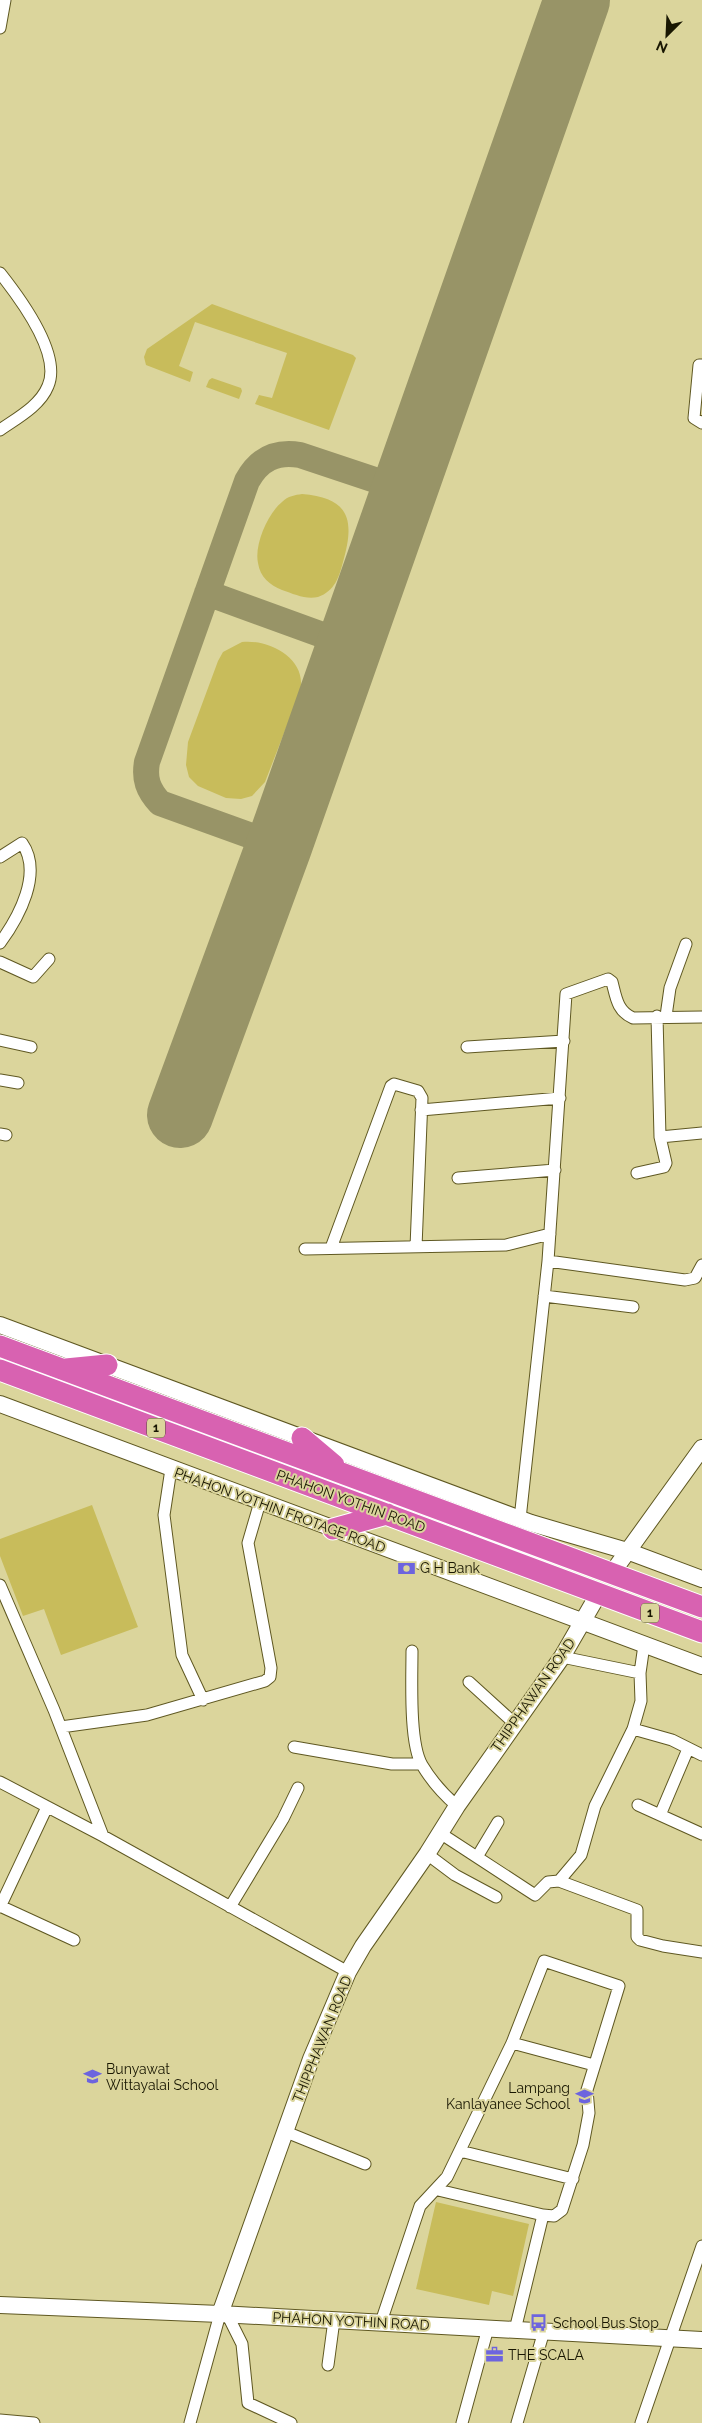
<svg xmlns="http://www.w3.org/2000/svg" width="702" height="2423" font-family="Raleway,sans-serif">
  <rect width="100%" height="100%" fill="#dbd59c"/>
  <path fill="#c8bc5b" d="M212,304L353,355L356,358L329,430L255,404L259,395L272,398L287,353L195,322L179,366L193,372L190,382L146,365L144,357L147,349Z
    M212,378L241,388L242,391L239,399L206,387L209,380Z
    M302,494C350,498 355,520 343,562C339,577 335,591 318,597C306,600 294,594 282,590C270,585 260,577 258,563C254,545 268,513 282,502C288,496 295,495 302,494Z
    M242,642C270,639 308,659 300,692L265,782L252,796L241,799L226,798L198,786L189,777L186,765L188,742L218,661L223,652Z
    M92,1505L138,1627L61,1655L44,1609L23,1616L0,1556V1539Z
    M436,2202L529,2224L513,2296L492,2291L489,2305L416,2289Z"/>
  <g fill="none" stroke-linecap="round" stroke-linejoin="round">
    <path stroke="#989467" stroke-width="26" d="M207,593L350,645
      M279,846L160,803C148,790 144,779 147,762L247,481C259,459 276,451 300,455L405,490"/>
    <path stroke="#989467" stroke-width="66" d="M180,1115L279,846L577,0"/>
    <defs>
      <path id="street" d="M0,28L5,0
        M0,273C19,297 62,354 48,386C40,406 17,418 0,430
        M702,365H699L694,418L702,423
        M0,857L22,843C43,873 19,917 0,943
        M0,962L33,977L49,959
        M666,1016L670,988L686,944
        M0,1040L31,1047
        M467,1047L564,1041
        M0,1080L18,1083
        M421,1110L560,1098
        M0,1134L6,1135
        M660,1137L702,1133
        M637,1173L664,1167L666,1163L660,1137L657,1016
        M458,1178L555,1170
        M331,1248L391,1086L394,1084L418,1091L422,1098L416,1247
        M305,1249L506,1245L550,1234
        M548,1261L685,1280L695,1278L702,1265
        M544,1296L633,1307
        M171,1469L164,1515L182,1655L203,1700
        M520,1519L548,1261L566,994L608,979L612,982C616,997 617,1011 633,1018L702,1017
        M0,1585L54,1710L103,1836
        M644,1645L640,1673L641,1701L633,1729L595,1806L581,1855L559,1881L637,1910V1937L640,1940L663,1946L702,1952
        M412,1651C412,1679 409,1743 422,1765C431,1780 444,1795 457,1806
        M562,1657L640,1673
        M469,1682L514,1723
        M61,1727L147,1715L265,1681L270,1677L271,1668L248,1543L260,1502
        M633,1729L672,1740L702,1755
        M294,1747L392,1764H421
        M0,1782L103,1836L348,1972
        M638,1805L702,1834
        M660,1815L688,1749
        M440,1833L535,1895L548,1882L559,1881
        M427,1854L455,1875L496,1897
        M477,1857L498,1822
        M0,1906L74,1940
        M0,1907L47,1807
        M230,1907L283,1819L298,1788
        M512,2043L594,2065
        M286,2132L365,2164
        M460,2151L573,2179
        M438,2190L543,2215
        M227,2314L242,2344L248,2403L291,2423
        M381,2322L420,2206L447,2177L512,2043L544,1961L619,1986L587,2090L589,2113L583,2145L562,2210L554,2216L543,2215L515,2330
        M328,2365L334,2320
        M0,2420L34,2423
        M190,2423L220,2314
        M462,2423L488,2328
        M517,2423L544,2331
        M641,2423L702,2246"/>
      <path id="secondary" d="M0,1325L531,1523L627,1551L702,1579
        M0,1404L702,1666
        M612,1573L702,1448
        M0,2305L220,2314L702,2340
        M220,2314L311,2059L348,1972L363,1946L427,1854L457,1806L562,1657L599,1593"/>
      <path id="highway" d="M0,1346L702,1607
        M66,1369L107,1365
        M0,1370L702,1632
        M302,1438L334,1465
        M333,1529L387,1514"/>
    </defs>
    <use href="#street" stroke="#5f5822" stroke-width="13"/>
    <use href="#secondary" stroke="#5f5822" stroke-width="18"/>
    <use href="#highway" stroke="#fff" stroke-width="23"/>
    <use href="#street" stroke="#fff" stroke-width="11"/>
    <use href="#secondary" stroke="#fff" stroke-width="16"/>
    <use href="#highway" stroke="#d862b1" stroke-width="21"/>
  </g>
  <defs>
    <symbol id="bank-bare" viewBox="-9 -9 18 18"><path d="M-6-4H6V4H-6ZM0-2.3a2.3 2.3 0 1 0 0 4.6a2.3 2.3 0 1 0 0-4.6Z" fill="#6d64de" stroke="#dbd59c" stroke-width="2.5" paint-order="stroke"/></symbol>
    <symbol id="school-bare" viewBox="-9 -9 18 18"><path d="M0-5L7-2L0 1L-7-2ZM-4 1L0 2.5L4 1V4Q0 6-4 4Z" fill="#6d64de" stroke="#dbd59c" stroke-width="2.5" paint-order="stroke"/></symbol>
    <symbol id="bus-bare" viewBox="-9 -9 18 18"><path d="M-5-6H5V4H4V6H2V4H-2V6H-4V4H-5ZM-3.5-4V0h7V-4ZM-3.5 1.2v1.5H-2V1.2ZM2 1.2v1.5H3.5V1.2Z" fill="#6d64de" stroke="#dbd59c" stroke-width="2.5" paint-order="stroke"/></symbol>
    <symbol id="office-bare" viewBox="-9 -9 18 18"><path d="M-6-3h4V-5.5h4V-3h4V5H-6ZM-1-4.5V-3h2v-1.5ZM-6 0V1H6V0Z" fill="#6d64de" stroke="#dbd59c" stroke-width="2.5" paint-order="stroke"/></symbol>
  </defs>
  <g fill-rule="evenodd">
    <use href="#bank-bare" x="394" y="1556" width="25" height="25"/>
    <use href="#school-bare" x="80" y="2064" width="25" height="25"/>
    <use href="#school-bare" x="572" y="2084" width="25" height="25"/>
    <use href="#bus-bare" x="526" y="2310" width="25" height="25"/>
    <use href="#office-bare" x="482" y="2342" width="25" height="25"/>
  </g>
  <g text-anchor="middle" dominant-baseline="central" stroke-width="4" stroke-linejoin="round" paint-order="stroke">
    <g fill="#dbd59c" stroke="#535030" stroke-width="1">
      <rect x="147" y="1418.5" width="18" height="19" rx="4"/>
      <rect x="641" y="1603.5" width="18" height="19" rx="4"/>
    </g>
    <g font-size="12" font-weight="bold" fill="#191702">
      <text x="156" y="1428">1</text>
      <text x="650" y="1613">1</text>
    </g>
    <g font-size="14" fill="#191702" stroke="#dbd59c">
      <text transform="translate(351 1501) rotate(20)">PHAHON YOTHIN ROAD</text>
      <text transform="translate(280 1510) rotate(20)">PHAHON YOTHIN FROTAGE ROAD</text>
      <text transform="translate(533 1695) rotate(-55)">THIPPHAWAN ROAD</text>
      <text transform="translate(322 2039) rotate(-68)">THIPPHAWAN ROAD</text>
      <text transform="translate(351 2321) rotate(3)">PHAHON YOTHIN ROAD</text>
    </g>
    <g font-size="14" fill="#191702" stroke="#dbd59c" text-anchor="start">
      <text x="420" y="1568">G H Bank</text>
      <text x="106" y="2069">Bunyawat<tspan x="106" dy="16">Wittayalai School</tspan></text>
      <text x="570" y="2088" text-anchor="end">Lampang<tspan x="570" dy="16">Kanlayanee School</tspan></text>
      <text x="553" y="2323">School Bus Stop</text>
      <text x="508" y="2355">THE SCALA</text>
    </g>
  </g>
  <g transform="translate(667 35) rotate(204)" stroke="#dbd59c" stroke-width="4" paint-order="stroke">
  <path d="M0-4L9 19L0 12L-9 19Z" fill="#191702"/>
  <text y="-8" font-size="14" font-weight="bold" text-anchor="middle" fill="#191702">N</text>
  </g>
</svg>
